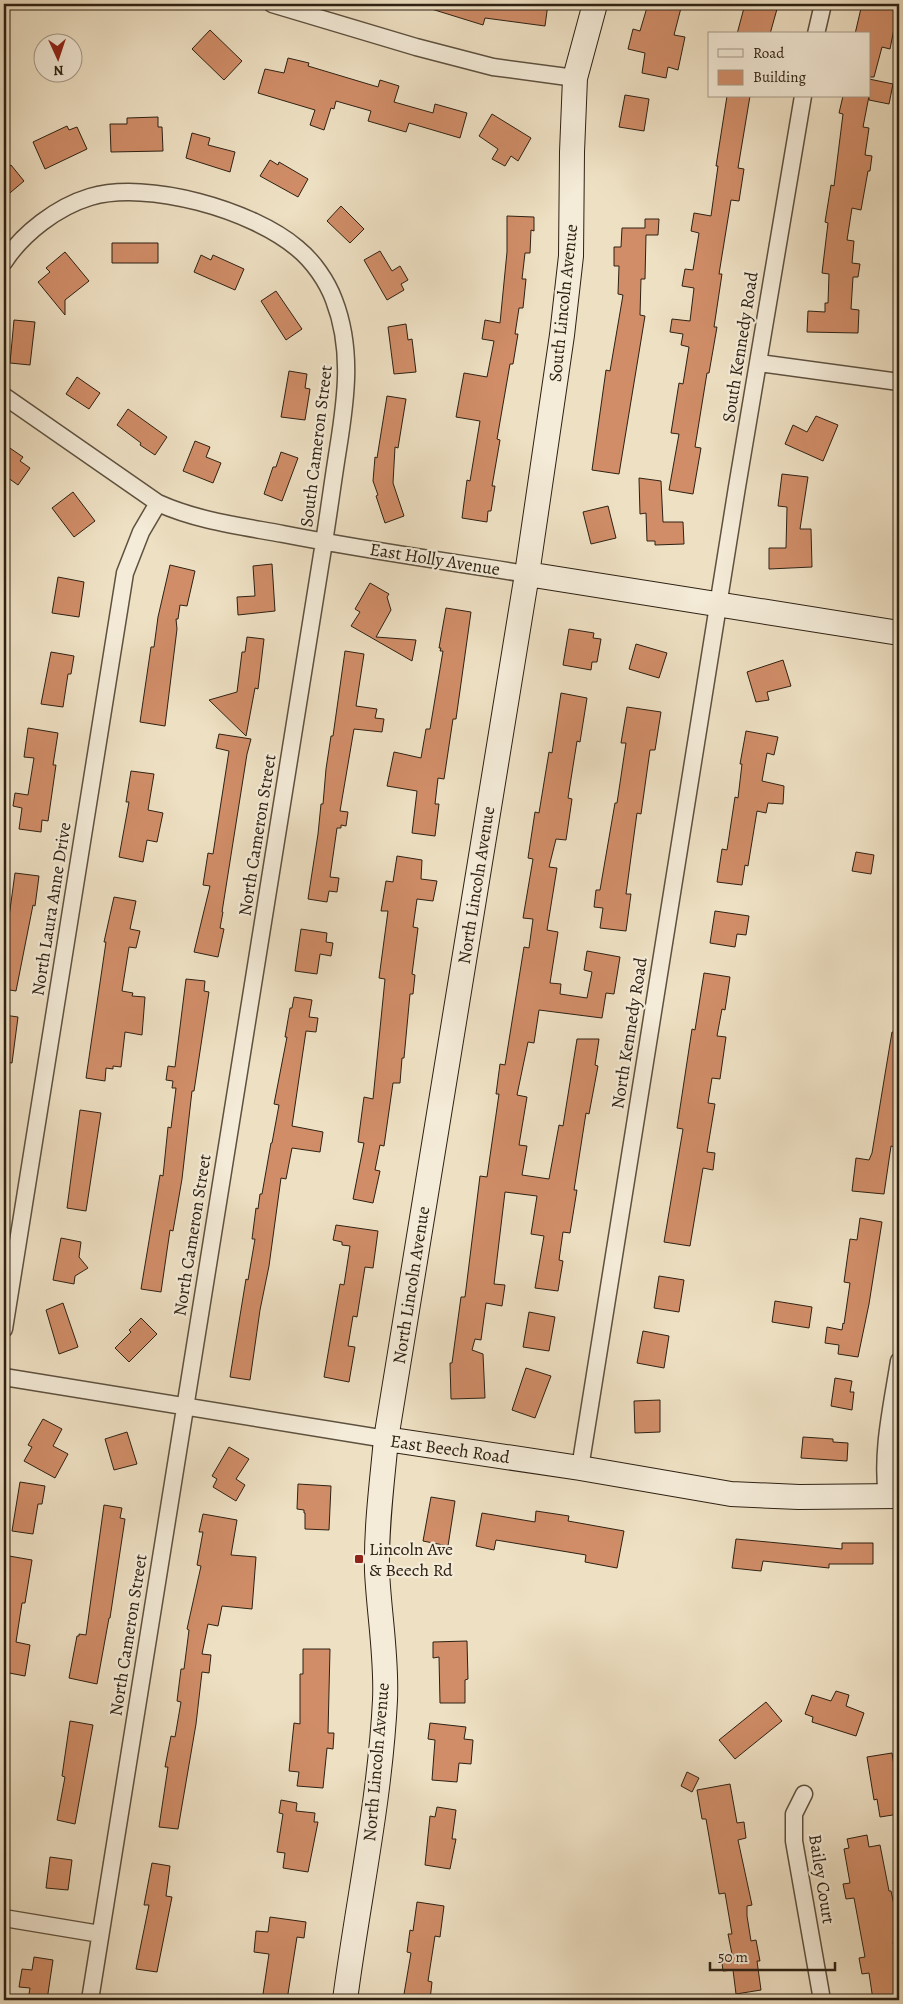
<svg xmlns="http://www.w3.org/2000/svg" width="903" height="2004" font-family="Alegreya,serif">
  <rect width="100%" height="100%" fill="#eee0c3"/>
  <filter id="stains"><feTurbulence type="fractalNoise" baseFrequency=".004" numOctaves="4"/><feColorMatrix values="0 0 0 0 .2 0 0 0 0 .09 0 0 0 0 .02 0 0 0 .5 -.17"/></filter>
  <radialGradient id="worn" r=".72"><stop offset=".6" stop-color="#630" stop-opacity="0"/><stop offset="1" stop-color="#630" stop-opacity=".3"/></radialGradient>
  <path fill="#d08d68" stroke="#2e2113" d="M426,4H548L545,26L485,18L483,25L425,7Z
    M648,4H682L674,35L685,37L678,70L668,67L666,78L642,73L645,53L628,49L633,29L640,31Z
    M745,4H755L777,9L770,34H737Z
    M862,4H899L890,49L882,47L874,77H869V34H855Z
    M210,30L242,61L224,80L192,49Z
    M288,58L309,63L308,66L378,87L380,80L399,86L394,102L433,113L435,104L467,113L460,138L409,123L406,132L368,121L371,111L336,101L334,109L331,108L324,130L310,125L315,110L258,93L265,69L284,73Z
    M869,79L893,84L889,104L869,100Z
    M625,95L649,99L644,131L619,127Z
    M727,96H750L738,168L744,169L739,201L731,200L719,274H722L714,327H717L709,373H707L695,447L701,448L693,494L669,490L679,434L671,433L679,383L683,384L689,347L681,345L683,334L670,332L672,319L690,321L694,288L682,286L685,269L693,270L699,233L691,231L694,213L711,216L718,166H716Z
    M843,96H869L863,127L869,128L865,155L872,156L870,171H868L861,210L852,208L847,240L854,241L852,263L860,264L858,277H853L851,309L859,310L858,333L807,332L808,311L825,312V303H828L829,274L822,273L828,223L825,222L831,185L834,186L843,114L839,113Z
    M492,114L531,138L518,161L511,156L505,166L492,159L498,149L479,136Z
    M158,117V127H162L163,151L111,152L110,124H127V118Z
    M67,126L69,130L77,127L87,149L45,169L33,142Z
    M192,133L210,138L208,145L235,152L230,172L186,158Z
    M270,160L278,165L279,162L308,179L298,197L260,176Z
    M11,165L24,181L4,198V171Z
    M341,206L364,229L350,243L327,221Z
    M507,216L534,217V231L531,230L530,253H525L522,279H526L523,308H519L515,334H518L513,364H510L497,439L500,440L492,486H495L491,511H488L487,522L462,518L467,480L470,481L480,421L456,417L464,373L487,377L494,341L482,339L485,320L500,323L507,252Z
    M645,219H659L658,235H646L645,279H641L640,315L645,316L619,474L592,470L606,370L610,371L623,295L618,294L619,266H614V247H621L622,228H645Z
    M112,243H158V263H112Z
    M380,251L392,271L400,266L408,280L401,284L404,290L387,300L364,260Z
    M65,252L89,281L65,300V315L38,282L50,272L46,268Z
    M201,255L211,260L213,255L244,269L235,290L194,272Z
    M276,291L302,329L286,340L261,301Z
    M14,320L35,322L30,365L10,363Z
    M406,324L408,340L412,339L416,372L394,374L388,327Z
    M289,371L307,374L305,388L310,389L305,420L281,417Z
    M77,377L100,393L89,409L66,394Z
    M387,396L406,399L398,448L395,447L393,483L404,516L385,523L376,496L378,495L373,481L375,457L377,458Z
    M128,409L167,437L155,455L140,445L141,443L117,425Z
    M816,416L838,425L823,461L785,444L793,425L807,432Z
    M195,441L210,447L206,457L221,463L213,483L183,471Z
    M4,444L23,457L20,461L30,468L18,485L4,475Z
    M281,452L298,458L282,501L264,494L273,467H276Z
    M782,474L808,477L800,529H811L812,567L769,569V548H786L787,507L778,506Z
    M639,478L661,481L663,522H683L684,544L655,545V541H647L646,513L640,514Z
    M73,492L95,521L74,537L52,508Z
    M608,506L616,538L591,544L583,512Z
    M272,564L275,611L238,615L237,597L255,596L253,566Z
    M170,565L195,571L187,606L180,605L178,619H176L177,629L165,726L140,722L151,647H154L158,617Z
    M58,577L84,582L79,617L52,613Z
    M370,583L389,594L387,597L391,610L376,637L416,640L412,661L351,626L360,612L355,609Z
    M446,608L471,612L456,719H453L444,779L438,778L435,804H439L435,836L412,833L417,791L387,786L394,752L421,758L426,729H430L443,651H440L441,648H439Z
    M569,629L594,633L593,638L601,639L597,662H592L591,670L563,665Z
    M247,637L264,639L258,689L255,688L246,736L209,700L237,692L242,652H245Z
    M636,644L667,653L659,678L629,669Z
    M345,651L364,654L356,706L377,709L375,718L384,719L382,732L354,729L340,811L348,812L346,826L341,825V828H337L330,877L339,878L337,892L329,891L327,902L308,899L318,834L321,804H323L326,769L331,736H333Z
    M51,652L74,656L71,674H68L63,707L41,704Z
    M783,660L791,686L767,692L769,700L756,702L747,672Z
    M561,693L587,698L580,742L577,741L568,798L572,799L566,840L556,839L549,867L557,868L547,930L558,932L550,983L561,984L560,994L587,998L592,972L584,970L587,951L620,957L614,994L606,993L602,1018L539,1010L534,1043L528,1042L517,1095L527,1097L519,1145L527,1146L522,1175L549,1179L559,1125L563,1126L577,1039H599L595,1065L598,1066L589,1114L586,1113L574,1190H577L570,1233L563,1232L559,1260L563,1261L558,1291L535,1288L544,1236L531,1234L537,1196L505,1192L494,1284L505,1285L502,1306L486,1303L481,1340L475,1339L472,1350L483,1354L485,1398L451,1399L450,1363H452L461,1297H465L480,1176L487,1177L499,1094H496L500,1064L505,1065L524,947L529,948L533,919L523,918L533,859L528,858L535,812L539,813L549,752L552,753Z
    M627,707L661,712L655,750H650L641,814L637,813L626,894H631L626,931L600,928L603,908L594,907L596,890H600L615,803H617L626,743H621Z
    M28,728L58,733L53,765H56L48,821L42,820L41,832L19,829L22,808L13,806L15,793L28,795L34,758L24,757Z
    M746,731L778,737L774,755L767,753L762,781L784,786L783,804L768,803L766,813L757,811L748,866L745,865L742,885L717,882L722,849L727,850L735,797L738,798L742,764H740Z
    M219,734L251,739L247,754L222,912H223L220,928L224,929L218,957L194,952L210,886L203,885L208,853L213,854L229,751L216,748Z
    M131,771L154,774L148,810L163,813L157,842L147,840L143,862L119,857L129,802H126Z
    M856,852L874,855L871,874L852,871Z
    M397,856L422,860L421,879L437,881L433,901L417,899L413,927L418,928L412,974L415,975L413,994H410L404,1058H402L400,1083H393L384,1146L380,1145L375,1170L380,1171L373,1203L353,1199L364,1143L358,1142L364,1097L373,1099L385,979L379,978L388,911H381L386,881L393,882Z
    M15,873L39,876L35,906L33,905L16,991L4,989V939H6Z
    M114,897L136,901L130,929L140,931L136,948L129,947L122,991L133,993L132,996L145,997L142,1035L125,1032L121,1067L113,1066V1069L106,1068L105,1081L86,1078L106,942H104Z
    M715,911L749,916L746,935L737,934L735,947L710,943Z
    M301,929L327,933L326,942L333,943L331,956L320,954L317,974L295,971Z
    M704,973L730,977L725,1010L722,1009L717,1036L726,1037L720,1079L712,1078L708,1103L715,1104L707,1152L715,1153L713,1170L703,1168L690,1246L664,1242L683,1129L677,1128L692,1029L695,1030Z
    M186,979L205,981L204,991L209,992L194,1091H192L182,1179L173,1231L170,1230L161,1292L141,1289L160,1175L163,1176L168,1127L171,1128L176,1088H172L173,1081L166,1080L168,1066L175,1067Z
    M294,997L312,1000L309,1017L318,1018L316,1032L306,1031L292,1126L323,1132L320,1152L292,1148L286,1179L281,1178L269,1266L260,1310L250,1380L230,1377L246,1279L248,1280L255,1239H252L256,1208L258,1209L260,1194H262L271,1143H272L279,1105L274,1104L287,1037H285L290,1008H292Z
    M4,1015L18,1017L12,1063L4,1062Z
    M892,1032L899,1033V1119L895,1147L891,1146L884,1194L852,1191L856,1158L869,1160L872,1153Z
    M80,1110L101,1113L86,1211L67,1208Z
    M860,1218L882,1222L869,1304L858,1357L838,1354L839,1345L825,1343L827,1327L842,1330L843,1323L844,1324L850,1283L844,1282L850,1239L857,1240Z
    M336,1225L378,1231L373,1268L365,1267L357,1317L353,1316L348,1346L355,1347L349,1382L324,1377L340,1284L344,1285L350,1246L342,1245V1242L333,1240Z
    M61,1238L81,1242L79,1257L88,1268L75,1276L74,1284L53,1280Z
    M659,1276L684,1280L679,1312L654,1308Z
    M775,1301L812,1307L809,1328L772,1322Z
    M63,1303L78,1347L59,1354L46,1310Z
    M529,1312L555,1317L549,1351L523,1347Z
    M141,1318L157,1334L129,1362L115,1348L131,1332L129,1330Z
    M643,1331L669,1336L664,1368L637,1363Z
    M526,1368L551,1376L535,1418L512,1410Z
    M835,1378L852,1381L850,1392H854L852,1410L831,1406Z
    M660,1400V1432L635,1433L634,1401Z
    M43,1419L62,1429L53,1446L68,1454L55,1478L24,1461L32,1447L28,1445Z
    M127,1432L137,1464L114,1470L105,1439Z
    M803,1437L833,1439V1442L848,1443L847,1461L801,1458Z
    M229,1447L249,1459L236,1479L245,1485L236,1501L213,1487L217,1479L212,1476Z
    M20,1482L45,1486L42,1504H38L33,1534L12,1531Z
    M298,1484L331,1486L329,1530L305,1529V1513H304V1510L297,1509Z
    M431,1497L455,1501L448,1546L423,1541Z
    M104,1505L122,1508L120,1518L125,1519L110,1618H109L97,1684L69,1678L77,1636H79V1634L86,1635Z
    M536,1511L569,1516L568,1521L624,1531L617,1568L585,1562L586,1555L496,1540L494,1550L476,1546L482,1513L535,1522Z
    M203,1514L237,1520L231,1555L256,1557L252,1609L222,1606L218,1626L208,1624L202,1654L211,1655L209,1673L202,1672L196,1724L178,1829L159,1827L168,1767H165L171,1736L175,1737L181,1702L177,1701L181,1669H184L189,1630L187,1629L201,1566L197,1565L203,1532H199Z
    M736,1539L842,1549V1543H873V1564H829V1568L763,1561L761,1571L732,1568Z
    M9,1556L32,1560L25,1603H22L16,1642L30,1645L25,1676L4,1672V1590Z
    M467,1641L468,1679L465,1680V1703H440L439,1657L433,1658V1642Z
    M303,1649H330L328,1733H334L333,1749L327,1748L323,1788L297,1786L299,1772L289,1771L294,1723L300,1724V1674H303Z
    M836,1691L849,1695L846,1706L864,1713L856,1736L812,1722L813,1717L805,1714L812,1695L831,1701Z
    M766,1702L782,1721L735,1759L719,1740Z
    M70,1721L93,1725L75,1824L57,1820L65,1777L62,1776Z
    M430,1723L466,1727L464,1739L473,1740L471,1764L459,1763L457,1782L432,1780L435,1740L428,1739Z
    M892,1753L896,1778H899V1814L880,1817L877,1799L874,1800L867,1757Z
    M687,1772L699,1778L692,1792L681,1786Z
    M730,1784L737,1823L744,1822L746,1838L738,1840L752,1905L747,1906V1916L751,1941L756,1940L760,1961H757L761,1990L736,1994L733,1970L723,1971L721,1955L732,1954L728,1934H732L725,1893L719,1894L706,1819H702L697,1790Z
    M281,1800L297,1803L296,1811L315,1813L314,1822H318L308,1872L283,1868L285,1853L277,1852L283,1814L279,1813Z
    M437,1807L456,1810L452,1839H456L450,1869L425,1865L430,1816L435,1817Z
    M867,1835L869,1847L880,1845L889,1891H891L893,1900L899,1933L896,1934L898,1941L893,1942L898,1968L899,2000H873L869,1973L862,1974L859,1958L865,1957L854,1898L846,1899L843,1884L850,1883L844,1849L849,1848L847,1839Z
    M50,1857L72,1860L68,1890L46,1888Z
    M152,1863L170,1866L166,1896L172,1897L157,1972L136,1969L149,1905H144Z
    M417,1902L444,1906L440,1937L435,1936L428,1981L432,1982L430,2000H403L411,1953L407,1952L410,1930L413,1931Z
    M270,1917L306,1922L304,1938L297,1937L287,2000H265L266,1995L263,1994L269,1954L254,1952L256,1931L268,1932Z
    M34,1957L53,1960L47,2000H28L30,1988L19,1987L22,1969L32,1970Z"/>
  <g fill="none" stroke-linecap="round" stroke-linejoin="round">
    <defs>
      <path id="street" d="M272,4L416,47L493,67L575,78
        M816,34L823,4
        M4,262C23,233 57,207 90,197C148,180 252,210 297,248C313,261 327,281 334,300C353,349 346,399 338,449C333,480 329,511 324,542L90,2000
        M759,363L899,382
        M4,396L158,503C198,521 240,526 283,534C364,550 445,561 527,574
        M4,1329L125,573L141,532L158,503
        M4,1377L386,1439
        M580,1468L737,487L803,96
        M887,1497C881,1451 892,1406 899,1361
        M804,1794L794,1814V1841L822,2000
        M4,1918L100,1934"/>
      <path id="secondary" d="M527,574L899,633
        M386,1439L580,1468L731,1494L799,1497L899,1496
        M345,2000C358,1900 380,1801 385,1700C387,1657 379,1614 377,1571C376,1527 382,1483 386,1439L527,574L562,335L571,256L572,152L575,78L595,4"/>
    </defs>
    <use href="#street" stroke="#5e513f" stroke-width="19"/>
    <use href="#secondary" stroke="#2e2113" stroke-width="26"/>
    <use href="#street" stroke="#f4ebd8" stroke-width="16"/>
    <use href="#secondary" stroke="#f4ebd8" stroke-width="24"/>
  </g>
  <rect fill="#8f2418" stroke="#f4ebd8" stroke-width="2" x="354" y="1554" width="10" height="10" rx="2.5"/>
  <g text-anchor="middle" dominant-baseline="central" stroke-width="4.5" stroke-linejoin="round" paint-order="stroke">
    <g font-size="18" fill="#2e2113" stroke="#f4ebd8">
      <text transform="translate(563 303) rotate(-84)">South Lincoln Avenue</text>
      <text transform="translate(740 347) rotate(-81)">South Kennedy Road</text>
      <text transform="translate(316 446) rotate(-83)">South Cameron Street</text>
      <text transform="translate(435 559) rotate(9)">East Holly Avenue</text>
      <text transform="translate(257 835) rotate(-81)">North Cameron Street</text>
      <text transform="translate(476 885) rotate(-81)">North Lincoln Avenue</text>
      <text transform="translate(51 909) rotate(-81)">North Laura Anne Drive</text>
      <text transform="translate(629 1033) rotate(-81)">North Kennedy Road</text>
      <text transform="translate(192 1235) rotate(-81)">North Cameron Street</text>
      <text transform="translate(411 1285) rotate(-81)">North Lincoln Avenue</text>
      <text transform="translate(450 1449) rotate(8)">East Beech Road</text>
      <text transform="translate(128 1635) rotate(-81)">North Cameron Street</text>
      <text transform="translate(376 1762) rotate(-85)">North Lincoln Avenue</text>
      <text transform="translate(822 1879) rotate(81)">Bailey Court</text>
    </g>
    <g font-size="18" fill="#2e2113" stroke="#f4ebd8" text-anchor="start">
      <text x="369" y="1549">Lincoln Ave<tspan x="369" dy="21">&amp; Beech Rd</tspan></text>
    </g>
  </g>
  <rect width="903" height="2004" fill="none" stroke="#eee0c3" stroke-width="20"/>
  <rect x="5" y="5" width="893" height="1994" fill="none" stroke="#2e2113" stroke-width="2.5"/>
  <rect x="10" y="10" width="883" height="1984" fill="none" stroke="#2e2113"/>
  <rect x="708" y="32" width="162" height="65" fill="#f4ebd8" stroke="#a59a89"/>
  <rect x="718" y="49" width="25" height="8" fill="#f4ebd8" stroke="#a59a89"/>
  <text x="753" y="58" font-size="15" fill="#2e2113">Road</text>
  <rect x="718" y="70" width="25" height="15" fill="#d08d68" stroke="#a59a89"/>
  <text x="753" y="82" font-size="15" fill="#2e2113">Building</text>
  <g transform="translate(58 58) rotate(177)"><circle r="24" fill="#f4ebd8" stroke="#a59a89"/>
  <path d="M0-4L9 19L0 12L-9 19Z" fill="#8f2418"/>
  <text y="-8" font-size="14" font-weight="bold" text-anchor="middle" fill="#2e2113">N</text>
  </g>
  <path d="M710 1962v8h125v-8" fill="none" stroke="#2e2113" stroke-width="2.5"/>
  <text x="718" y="1962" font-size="15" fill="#2e2113" stroke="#f4ebd8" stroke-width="4" paint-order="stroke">50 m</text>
  <rect width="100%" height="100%" filter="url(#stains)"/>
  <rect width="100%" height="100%" fill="url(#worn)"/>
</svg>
